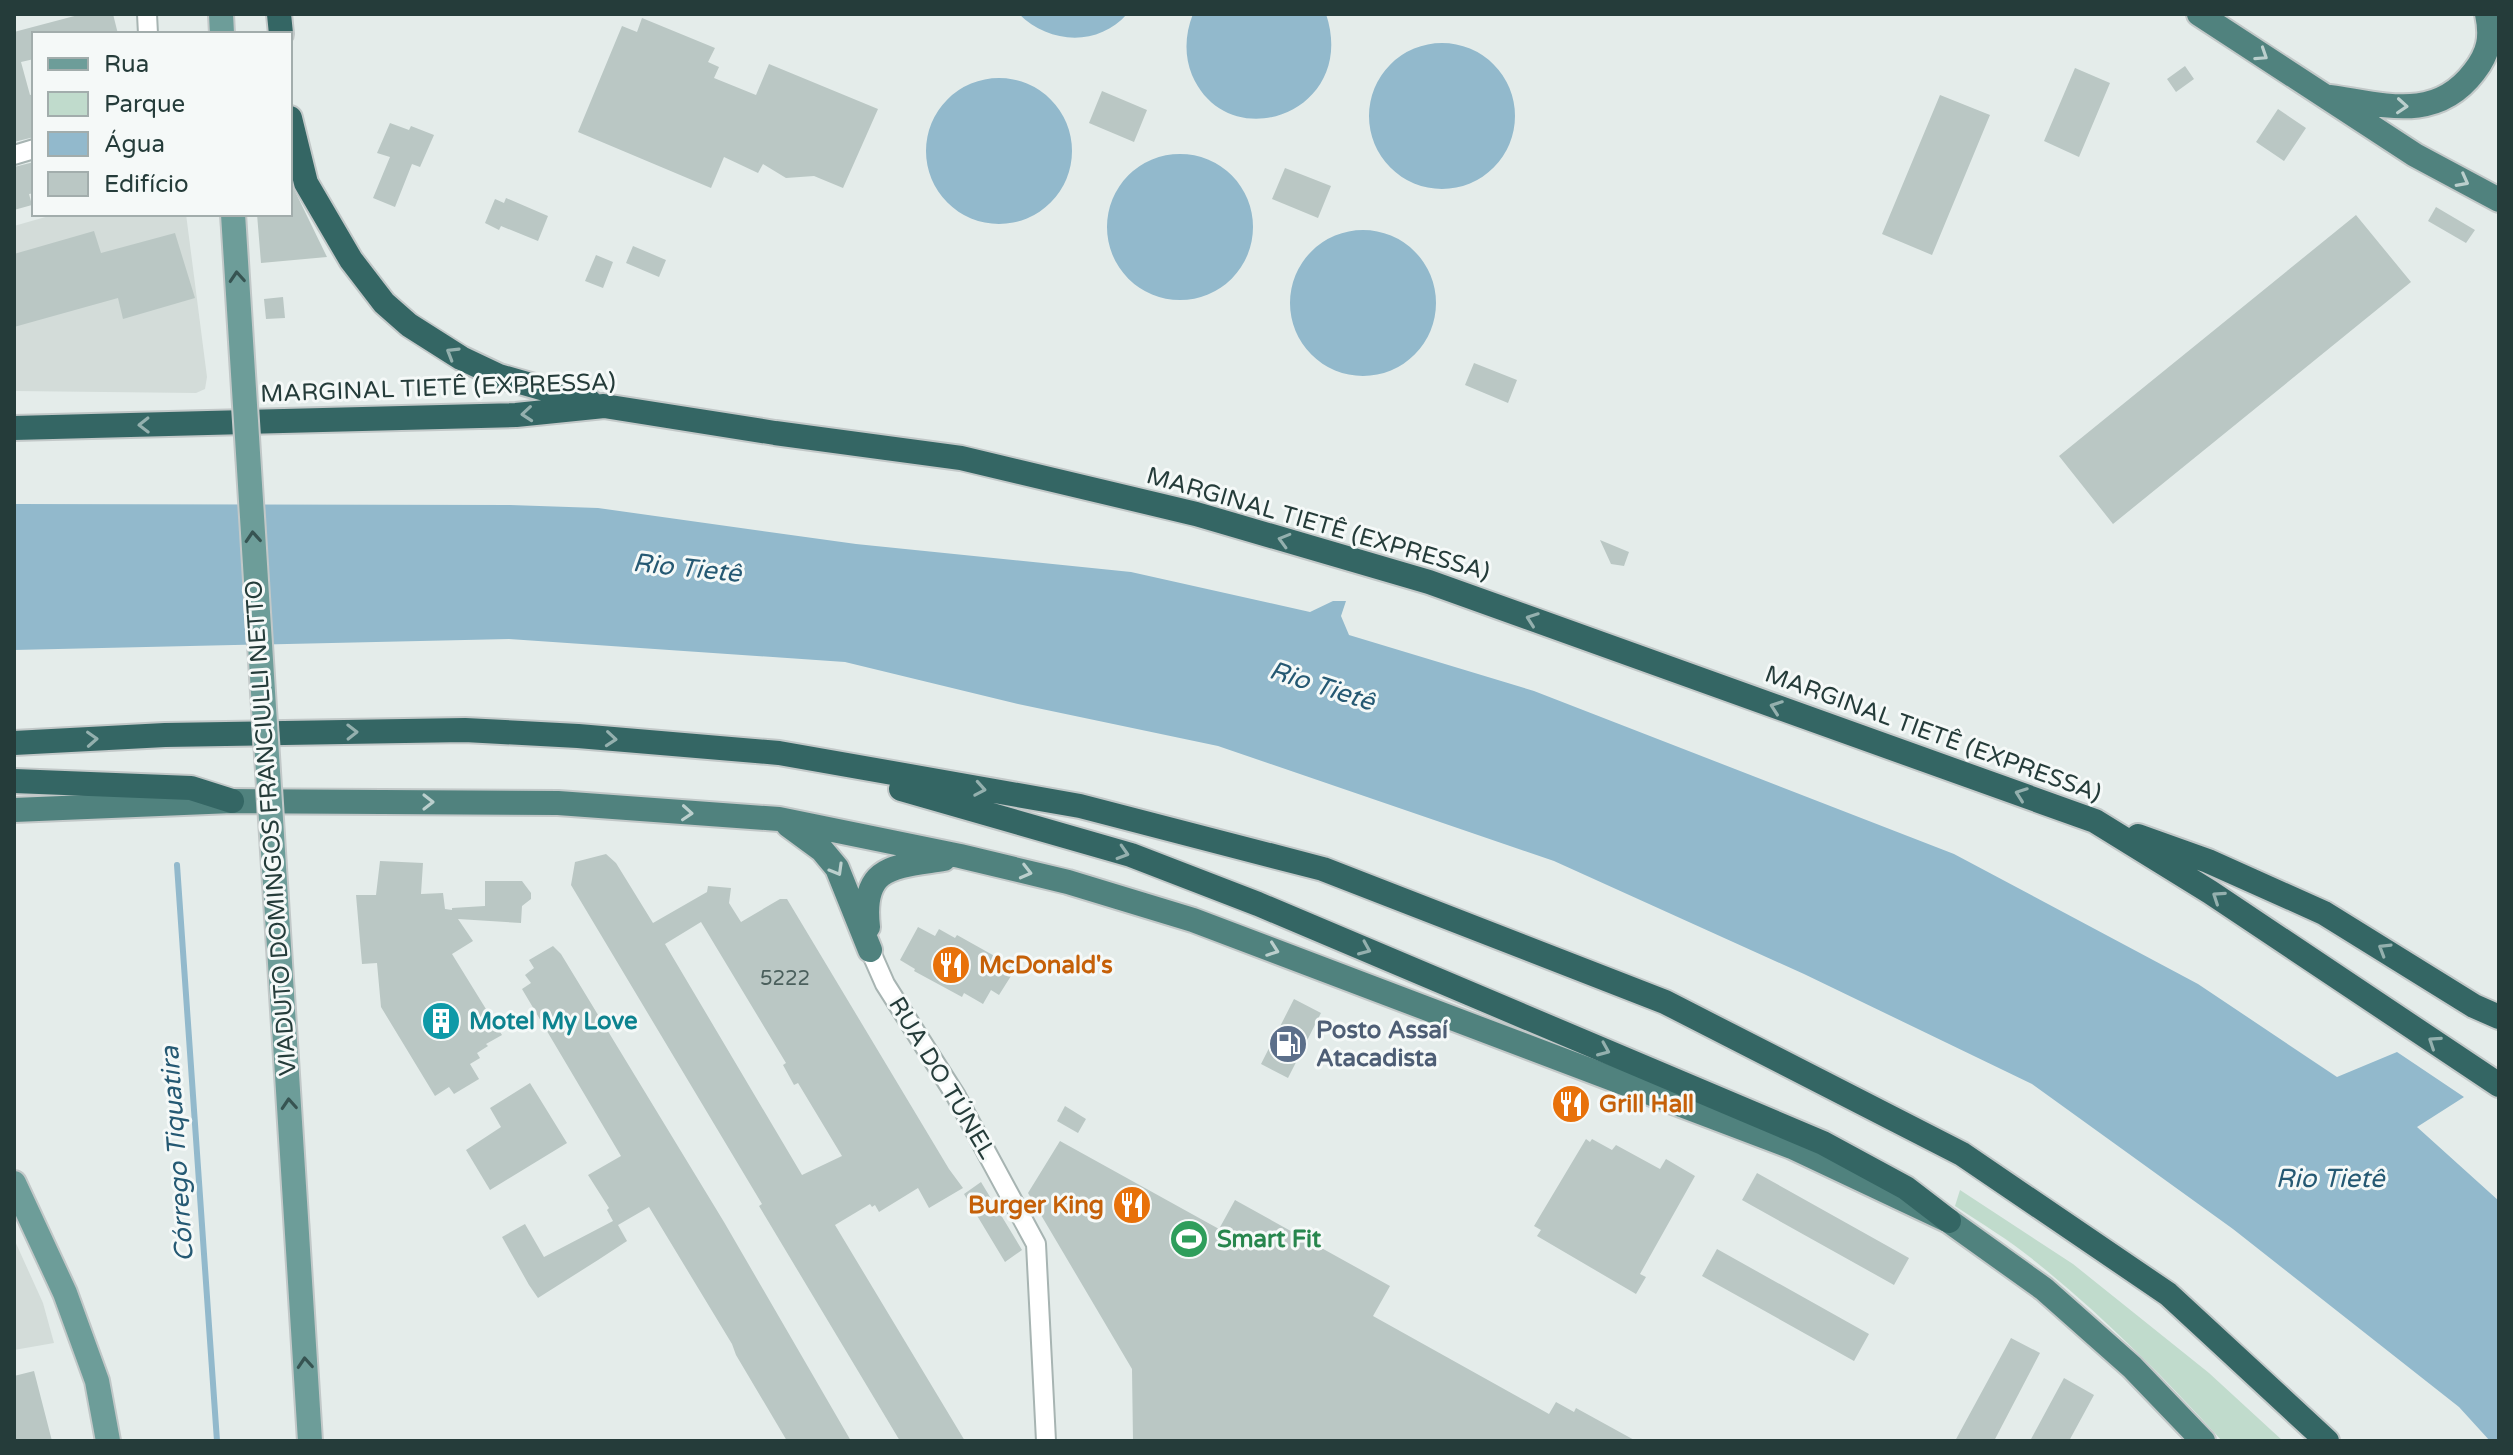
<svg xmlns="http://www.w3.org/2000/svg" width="2513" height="1455" font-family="'Varela Round',sans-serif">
  <rect width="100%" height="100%" fill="#e4ecea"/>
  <path fill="#d3dcd9" d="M56,214H186L207,377L205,389L196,393L14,391V226Z
    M14,1239L43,1303L54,1343L14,1350Z"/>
  <path fill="#c0dbcc" d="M1960,1190L2073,1264L2209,1373L2283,1441H2222C2164,1377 2103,1316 2036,1262C2011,1241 1982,1224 1955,1206Z"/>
  <path fill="#92b9cc" d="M1019,14H1127C1098,47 1049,44 1019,14Z
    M1193,14H1326C1359,113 1228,159 1192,75C1184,55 1185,34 1193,14Z
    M1369 116a73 73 0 1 1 146 0a73 73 0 1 1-146 0Z
    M926 151a73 73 0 1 1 146 0a73 73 0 1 1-146 0Z
    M1107 227a73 73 0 1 1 146 0a73 73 0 1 1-146 0Z
    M1290 303a73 73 0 1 1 146 0a73 73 0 1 1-146 0Z
    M14,504L510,505L598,508L856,544L1131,572L1310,612L1333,601H1346L1341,616L1349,635L1534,691L1954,854L2198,984L2337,1077L2397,1052L2464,1097L2417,1127L2499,1201V1441H2490L2459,1407L2233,1229L2032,1084L1804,974L1554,861L1218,746L1018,704L845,662L509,639L14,650Z"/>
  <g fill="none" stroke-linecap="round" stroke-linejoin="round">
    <path stroke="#92b9cc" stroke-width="6" d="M177,865L217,1441"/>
  </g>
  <path fill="#bac7c4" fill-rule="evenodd" d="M82,14H113L118,34H34V59L21,62L30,95L34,94V137L14,142V32Z
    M642,18L715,48L708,62L719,67L714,78L756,95L769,64L878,109L843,188L814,176L786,178L763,164L758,173L724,157L711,188L578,132L622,26L637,32Z
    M2185,66L2194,79L2176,92L2167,79Z
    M2075,68L2110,83L2079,157L2044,141Z
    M1102,91L1147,110L1134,142L1089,123Z
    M1940,95L1990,115L1932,255L1882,234Z
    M2278,109L2306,128L2284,161L2256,142Z
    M390,123L409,130L411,126L434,135L420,167L412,164L395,207L373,198L390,157L377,153Z
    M34,162V193L29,194L32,205L14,210V167Z
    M1285,168L1331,186L1318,218L1272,199Z
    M290,181L327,257L261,263L257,214H290Z
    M506,198L548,216L538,241L501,226L499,230L485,223L495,199L504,203Z
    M2436,207L2475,230L2466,243L2428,221Z
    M2356,215L2411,282L2113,524L2059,456Z
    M94,231L101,253L175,233L195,298L123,319L118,298L14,327V254Z
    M633,246L666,260L659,277L626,263Z
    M596,255L613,262L603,288L585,281Z
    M283,297L285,318L266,319L264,299Z
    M1474,363L1517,380L1508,403L1465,385Z
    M1600,540L1629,552L1624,566L1611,564Z
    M606,854L616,863L653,923L707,892L708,886L731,888L729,903L741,922L780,899H787L949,1169L963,1188L929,1208L918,1188L879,1212L875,1205L872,1207L870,1204L835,1225L965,1441H900L759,1206L762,1204L571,885L575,862ZM701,922L786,1063L783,1065L794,1085L798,1083L842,1156L802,1175L665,944Z
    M380,861L423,863L421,894L443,893L445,909L452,910V908L485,906V881H522L531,893V899L522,906L521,923L458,919L473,941L452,954L502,1035L486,1044L488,1046L477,1053L480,1058L470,1064L479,1079L454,1094L449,1087L435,1096L381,1007L377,963L362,964L356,895H376Z
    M918,927L935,936L939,929L955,938L957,935L1016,968L999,995L991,990L983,1004L964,993L962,997L914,971L915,969L900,960Z
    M553,946L561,954L724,1222L851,1441H787L736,1355L732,1344L649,1207L618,1225L627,1241L598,1260L538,1298L529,1285L502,1237L525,1224L544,1257L613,1221L607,1210L609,1208L588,1175L621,1156L522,989L531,983L525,975L534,968L529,960Z
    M1294,999L1321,1013L1288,1078L1261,1064Z
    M530,1083L567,1143L490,1190L466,1150L501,1127L490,1108Z
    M1065,1106L1086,1119L1078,1133L1057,1121Z
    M1586,1139L1590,1142L1592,1139L1612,1150L1616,1145L1660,1169L1666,1159L1695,1176L1640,1274L1646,1277L1636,1294L1537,1236L1541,1230L1534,1226Z
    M1060,1141L1219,1229L1235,1200L1390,1286L1373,1316L1549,1414L1556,1402L1574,1412L1576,1408L1636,1441H1133L1132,1369L1028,1193Z
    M1757,1173L1909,1258L1894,1285L1742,1200Z
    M981,1182L1022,1250L1005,1262L964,1194Z
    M1717,1249L1869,1334L1854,1361L1702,1276Z
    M2011,1338L2040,1353L1994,1441H1955Z
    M34,1371L52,1441H14V1376Z
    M2064,1378L2094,1395L2069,1441H2030Z"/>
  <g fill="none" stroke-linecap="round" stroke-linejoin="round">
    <defs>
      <path id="minor" d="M147,14L148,34
        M14,155L34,149
        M870,950L885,984L956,1096L1036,1244L1046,1441"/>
      <path id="primary" d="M221,14L222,34
        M14,1183L65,1293L97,1381L108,1441"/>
      <path id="trunk" d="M2199,14L2415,155L2499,200
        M2331,97C2385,105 2436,122 2474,72C2489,53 2492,37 2487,14
        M14,810L232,801L558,803L779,819L960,856L1068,882L1193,920L1792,1147L1949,1221L2044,1289L2132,1367L2203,1441
        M788,825L822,850L837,868L870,950
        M868,927C861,865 894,867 944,859"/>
      <path id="motorway" d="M279,14L281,34
        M290,118L306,183L351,260L384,303L409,325L461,358L499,376L590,402
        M14,428L516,415L604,406L775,433L961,458L1196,514L1429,582L2095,821L2210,892L2499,1085
        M14,743L165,735L465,730L578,736L779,753L1080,806L1323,869L1665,1002L1962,1154L2168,1294L2327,1441
        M14,781L191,788L232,801
        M901,789L1131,855L1258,904L1823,1143L1906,1188L1949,1221
        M2138,836L2208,861L2324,913L2474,1006L2499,1017"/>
    </defs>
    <use href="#minor" stroke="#a7b4b2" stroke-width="22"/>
    <use href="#primary" stroke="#c2c8c8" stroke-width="28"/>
    <use href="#trunk" stroke="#c2c8c8" stroke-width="28"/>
    <use href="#motorway" stroke="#c2c8c8" stroke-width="28"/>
    <use href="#minor" stroke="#fff" stroke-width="18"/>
    <use href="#primary" stroke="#6d9d99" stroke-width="24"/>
    <use href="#trunk" stroke="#50827e" stroke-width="24"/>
    <use href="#motorway" stroke="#346664" stroke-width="24"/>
    <defs>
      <path id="primary-bridge" d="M233,214L310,1441"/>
    </defs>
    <use href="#primary-bridge" stroke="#c2c8c8" stroke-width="28" stroke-linecap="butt"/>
    <use href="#primary-bridge" stroke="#6d9d99" stroke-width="24"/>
  </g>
  <defs><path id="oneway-chevron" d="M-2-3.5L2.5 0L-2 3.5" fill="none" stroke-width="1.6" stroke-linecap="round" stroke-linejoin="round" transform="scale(2)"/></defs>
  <g stroke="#bbcfcd">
    <use href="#oneway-chevron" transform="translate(2262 55) rotate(33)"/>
    <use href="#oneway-chevron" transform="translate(2402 106) rotate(4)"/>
    <use href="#oneway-chevron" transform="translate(2463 181) rotate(28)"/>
    <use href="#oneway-chevron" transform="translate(428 802)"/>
    <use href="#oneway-chevron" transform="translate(687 813) rotate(4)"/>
    <use href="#oneway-chevron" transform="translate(837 870) rotate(60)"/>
    <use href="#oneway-chevron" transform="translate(1026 872) rotate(14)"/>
    <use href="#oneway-chevron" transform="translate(1273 950) rotate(20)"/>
  </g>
  <g stroke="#375452">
    <use href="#oneway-chevron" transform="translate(237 277) rotate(-94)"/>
    <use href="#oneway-chevron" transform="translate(253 537) rotate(-94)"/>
    <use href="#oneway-chevron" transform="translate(289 1104) rotate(-94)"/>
    <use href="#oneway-chevron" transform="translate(305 1363) rotate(-94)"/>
  </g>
  <g stroke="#94b0ae">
    <use href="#oneway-chevron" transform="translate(452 353) rotate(-149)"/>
    <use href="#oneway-chevron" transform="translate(527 414) rotate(175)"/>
    <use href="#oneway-chevron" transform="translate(144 425) rotate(179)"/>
    <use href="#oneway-chevron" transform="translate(1284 540) rotate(-164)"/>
    <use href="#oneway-chevron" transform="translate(1532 619) rotate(-160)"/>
    <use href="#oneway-chevron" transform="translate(1776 707) rotate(-160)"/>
    <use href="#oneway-chevron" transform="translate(352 732) rotate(-1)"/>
    <use href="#oneway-chevron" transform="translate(92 739) rotate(-3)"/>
    <use href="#oneway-chevron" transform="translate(611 739) rotate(5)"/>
    <use href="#oneway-chevron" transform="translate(980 789) rotate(10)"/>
    <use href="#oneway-chevron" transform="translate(2021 794) rotate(-160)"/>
    <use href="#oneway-chevron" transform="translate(1123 853) rotate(17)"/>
    <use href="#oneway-chevron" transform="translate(2218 897) rotate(-146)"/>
    <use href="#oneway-chevron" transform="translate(1365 949) rotate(23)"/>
    <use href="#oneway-chevron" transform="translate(2384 949) rotate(-149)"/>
    <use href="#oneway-chevron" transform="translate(2434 1042) rotate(-146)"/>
    <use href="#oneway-chevron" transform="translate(1604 1050) rotate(23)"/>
  </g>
  <defs>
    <symbol id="restaurant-disc" viewBox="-11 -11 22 22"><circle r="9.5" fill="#e8710a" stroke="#f5f9f8"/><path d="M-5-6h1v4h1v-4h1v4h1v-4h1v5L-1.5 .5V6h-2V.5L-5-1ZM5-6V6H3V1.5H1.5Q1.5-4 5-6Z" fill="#fff"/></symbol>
    <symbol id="building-disc" viewBox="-11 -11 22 22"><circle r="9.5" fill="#0f9aa8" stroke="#f5f9f8"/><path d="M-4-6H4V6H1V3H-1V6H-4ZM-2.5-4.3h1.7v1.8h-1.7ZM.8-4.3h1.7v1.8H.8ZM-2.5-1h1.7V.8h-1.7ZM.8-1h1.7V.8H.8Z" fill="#fff"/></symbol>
    <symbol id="fuel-disc" viewBox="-11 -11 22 22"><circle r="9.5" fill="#5c6f8a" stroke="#f5f9f8"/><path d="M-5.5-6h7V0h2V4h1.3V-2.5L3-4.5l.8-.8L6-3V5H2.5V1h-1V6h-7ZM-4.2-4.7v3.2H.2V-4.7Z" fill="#fff"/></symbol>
    <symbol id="stadium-disc" viewBox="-11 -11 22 22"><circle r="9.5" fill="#2e9e5b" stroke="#f5f9f8"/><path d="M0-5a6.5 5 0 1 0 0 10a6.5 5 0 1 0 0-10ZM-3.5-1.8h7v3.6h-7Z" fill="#fff"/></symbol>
  </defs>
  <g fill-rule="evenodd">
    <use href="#restaurant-disc" x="929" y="943" width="44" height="44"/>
    <use href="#building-disc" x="419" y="999" width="44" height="44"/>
    <use href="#fuel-disc" x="1266" y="1022" width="44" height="44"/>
    <use href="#restaurant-disc" x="1549" y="1082" width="44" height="44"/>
    <use href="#restaurant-disc" x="1110" y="1183" width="44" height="44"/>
    <use href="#stadium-disc" x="1167" y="1217" width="44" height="44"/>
  </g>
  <g text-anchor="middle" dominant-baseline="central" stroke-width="6" stroke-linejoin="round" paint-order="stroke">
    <g font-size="20" fill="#4a5f5c">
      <text x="785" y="979">5222</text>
    </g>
    <g font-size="24" fill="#253c3a" stroke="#f5f9f8">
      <text transform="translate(438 388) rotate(-2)">MARGINAL TIETÊ (EXPRESSA)</text>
      <text transform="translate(1318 524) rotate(16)">MARGINAL TIETÊ (EXPRESSA)</text>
      <text transform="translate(1933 734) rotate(20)">MARGINAL TIETÊ (EXPRESSA)</text>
      <text transform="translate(271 828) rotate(-94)">VIADUTO DOMINGOS FRANCIULLI NETTO</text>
      <text transform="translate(942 1078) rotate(59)">RUA DO TÚNEL</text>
    </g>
    <g font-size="24" font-weight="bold" fill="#c56008" stroke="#f5f9f8" text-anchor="start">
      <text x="979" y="965">McDonald's</text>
      <text x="1599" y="1104">Grill Hall</text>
      <text x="1104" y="1205" text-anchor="end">Burger King</text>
    </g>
    <g font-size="24" font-weight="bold" fill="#0d838f" stroke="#f5f9f8" text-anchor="start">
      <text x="469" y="1021">Motel My Love</text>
    </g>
    <g font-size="24" font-weight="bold" fill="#4e5e75" stroke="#f5f9f8" text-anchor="start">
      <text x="1316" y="1030">Posto Assaí<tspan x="1316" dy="28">Atacadista</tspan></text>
    </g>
    <g font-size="24" font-weight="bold" fill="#27864d" stroke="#f5f9f8" text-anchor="start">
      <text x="1217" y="1239">Smart Fit</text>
    </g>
    <g font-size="26" font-style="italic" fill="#255973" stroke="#f5f9f8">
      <text transform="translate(687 568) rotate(6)">Rio Tietê</text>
      <text transform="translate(1322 686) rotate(18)">Rio Tietê</text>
      <text transform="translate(177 1154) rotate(-94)">Córrego Tiquatira</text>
      <text x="2330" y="1178">Rio Tietê</text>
    </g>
  </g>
  <rect width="2513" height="1455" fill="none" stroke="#253c3a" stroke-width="32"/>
  <rect x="32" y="32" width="260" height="184" fill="#f5f9f8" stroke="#a2adac" stroke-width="2"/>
  <rect x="48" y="58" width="40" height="12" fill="#6d9d99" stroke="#a2adac" stroke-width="2"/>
  <text x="104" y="72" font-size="24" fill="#253c3a">Rua</text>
  <rect x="48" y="92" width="40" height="24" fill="#c0dbcc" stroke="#a2adac" stroke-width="2"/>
  <text x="104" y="112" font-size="24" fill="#253c3a">Parque</text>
  <rect x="48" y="132" width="40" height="24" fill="#92b9cc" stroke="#a2adac" stroke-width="2"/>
  <text x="104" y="152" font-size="24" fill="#253c3a">Água</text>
  <rect x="48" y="172" width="40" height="24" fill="#bac7c4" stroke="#a2adac" stroke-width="2"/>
  <text x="104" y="192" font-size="24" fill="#253c3a">Edifício</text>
</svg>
